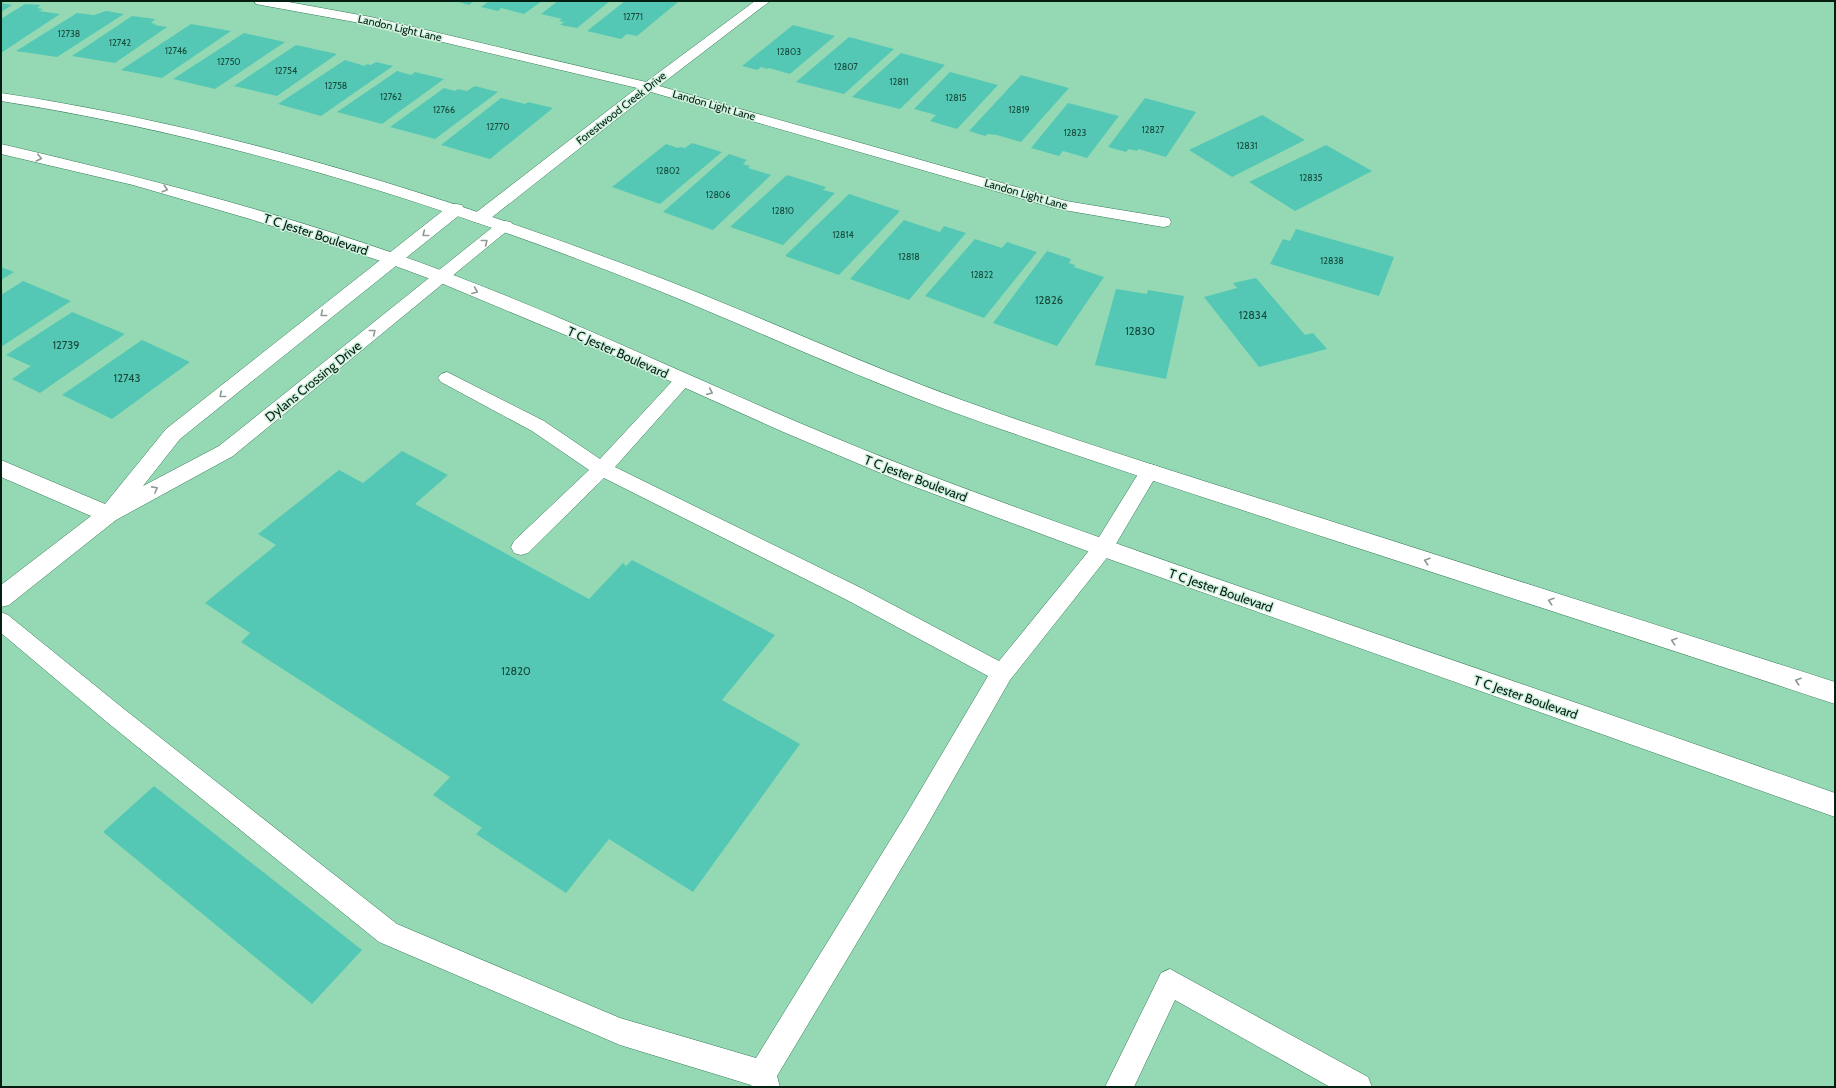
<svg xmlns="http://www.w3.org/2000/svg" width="1836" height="1088" font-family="Cabin,sans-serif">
  <rect width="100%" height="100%" fill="#95d9b4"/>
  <path fill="#54c8b4" d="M455,1H474L469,5Z
    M489,1H542L524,14L501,8L498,11L481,7Z
    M558,1H610L577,28L560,25L564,22L559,21L562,19L541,14Z
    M625,1H674L678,2L637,36L627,34L621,39L587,31Z
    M1,3L12,5L1,12Z
    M25,4L41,5L37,8L43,9L39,11L60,14L1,53V19Z
    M106,11L124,14L57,57L16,51L77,13L94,15Z
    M132,16L155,19L151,23L156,24L154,25L167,27L115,63L72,56Z
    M191,24L231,31L162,78L121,70Z
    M793,25L835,36L790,74L769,68L767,69L761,67L757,70L742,66Z
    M244,33L285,42L215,89L173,79Z
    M849,37L894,49L844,94L796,82Z
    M296,45L337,54L277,96L234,86Z
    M901,53L945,65L900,109L852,97Z
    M345,60L365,66L367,64L371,65L376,62L393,66L321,116L278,104Z
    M397,71L411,75L415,72L444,79L382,124L337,112Z
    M950,72L998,85L957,129L930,121L936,115L914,109Z
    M1021,75L1069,88L1021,142L997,135L988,134L985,136L969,131Z
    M475,86L498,92L435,139L390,127L444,88L455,91L458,89L467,91Z
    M501,98L525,104L528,102L553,108L490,159L441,145Z
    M1145,98L1196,112L1166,157L1138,149L1137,151L1129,149L1126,152L1108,147Z
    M1068,103L1119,116L1087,158L1063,151L1059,156L1031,148Z
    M1262,115L1305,140L1232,177L1189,150Z
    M692,143L722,152L660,204L612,187L666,144L678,148L680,147L685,148Z
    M1326,145L1372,171L1295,211L1249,182Z
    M729,154L747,160L743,164L750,166L748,168L771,175L713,230L663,212Z
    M787,175L826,187L823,190L835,193L783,245L730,227Z
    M849,194L900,211L839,275L785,256Z
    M904,220L940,232L944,226L966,233L909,300L850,279Z
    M1296,229L1394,257L1379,296L1270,264L1283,239L1290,241Z
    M975,239L1002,248L1007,242L1037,252L984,318L925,296Z
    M1047,251L1071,259L1069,263L1075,265L1074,267L1104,277L1057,346L993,323Z
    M1,267L14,272L1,280Z
    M1256,278L1305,335L1313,333L1327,349L1259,367L1204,297L1237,288L1233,283Z
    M23,281L71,301L1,347V295Z
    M1116,289L1147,294L1148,290L1184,296L1166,379L1095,365Z
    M72,312L125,334L40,393L12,379L31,366L6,355Z
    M142,340L190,362L112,419L62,395Z
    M402,451L448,475L415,504L589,599L623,563L626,566L632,560L775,635L722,700L800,744L693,892L609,839L566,893L476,834L482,828L433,795L450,777L241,642L250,633L205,603L276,545L258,534L339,470L363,483Z
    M154,786L362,950L312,1004L103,832Z"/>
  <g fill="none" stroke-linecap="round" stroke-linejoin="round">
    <defs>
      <path id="service" d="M447,372L544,421L600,459L677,376L683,374L689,376L692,380L689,384L615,467L861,588L999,661L1096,542L1143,466L1150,464L1157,466L1159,471L1110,554L1010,680L925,829L777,1076L780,1087H752L751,1085L620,1045L379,942L108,723L1,633V612L8,615L124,709L397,924L620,1018L756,1058L907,813L988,676L847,600L604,478L528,553L521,555L514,553L511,547L514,541L589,470L532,431L441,382L438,378L441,374Z
        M1170,969L1368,1077L1372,1087H1330L1175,1000L1134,1087H1105L1161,973Z"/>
      <path id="minor" d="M254,1H283L371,17L646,82L755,1H770L659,86L1066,201L1163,217L1169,218L1171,222L1169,226L1163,227L1058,209L651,92L486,222L480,223L474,222L472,218L474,214L637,88L371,25L261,5L256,4Z
        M456,204L462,205L464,209L462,213L180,439L143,486L219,446L499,222L505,221L511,222L513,226L233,456L116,520L9,605L1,607V585L91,516L1,477V460L105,504L166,429L450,205Z"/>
      <path id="tertiary" d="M1,93C233,128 453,198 671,282C768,320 861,363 959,399C1077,442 1198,479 1318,517C1490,572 1663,627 1835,682V704C1666,648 1496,593 1327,538C1201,496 1074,456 950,411C852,375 758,331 662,292C449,206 228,137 1,101Z
        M1,144C150,179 299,217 443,271C605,332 759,411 921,472C1061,525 1203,574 1345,623C1508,679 1672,736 1835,793V817L1095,554L902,482L781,431L594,347L436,281L387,263L250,219L133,185L1,154Z"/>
    </defs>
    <use href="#service" stroke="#377a59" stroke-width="1"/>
    <use href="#minor" stroke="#377a59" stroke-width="1"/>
    <use href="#tertiary" stroke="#377a59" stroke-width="1"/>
    <use href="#service" fill="#fff" fill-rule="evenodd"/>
    <use href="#minor" fill="#fff" fill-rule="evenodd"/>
    <use href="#tertiary" fill="#fff" fill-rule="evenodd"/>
  </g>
  <defs><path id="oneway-chevron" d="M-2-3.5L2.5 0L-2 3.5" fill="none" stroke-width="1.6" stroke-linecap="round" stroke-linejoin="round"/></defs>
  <g stroke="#8e9a94">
    <use href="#oneway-chevron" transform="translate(39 158) rotate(13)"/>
    <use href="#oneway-chevron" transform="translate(165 189) rotate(16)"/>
    <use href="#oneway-chevron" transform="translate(425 234) rotate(142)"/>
    <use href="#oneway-chevron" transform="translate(485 242) rotate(-39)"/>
    <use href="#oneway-chevron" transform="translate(475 291) rotate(23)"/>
    <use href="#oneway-chevron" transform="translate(323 314) rotate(141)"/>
    <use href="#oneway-chevron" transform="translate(373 332) rotate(-39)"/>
    <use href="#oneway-chevron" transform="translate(710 392) rotate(24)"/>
    <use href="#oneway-chevron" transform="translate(222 395) rotate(141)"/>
    <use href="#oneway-chevron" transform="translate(155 489) rotate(-28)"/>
    <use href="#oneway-chevron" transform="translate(1427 561) rotate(-162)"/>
    <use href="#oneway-chevron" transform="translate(1551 601) rotate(-162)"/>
    <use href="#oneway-chevron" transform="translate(1674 641) rotate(-162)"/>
    <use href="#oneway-chevron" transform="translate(1798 681) rotate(-162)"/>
  </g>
  <g text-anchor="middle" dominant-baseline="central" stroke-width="3" stroke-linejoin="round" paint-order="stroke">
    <g font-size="9" fill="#17493a">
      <text x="633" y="16">12771</text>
      <text x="69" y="33">12738</text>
      <text x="120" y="42">12742</text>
      <text x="176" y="50">12746</text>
      <text x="789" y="51">12803</text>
      <text x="229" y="61">12750</text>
      <text x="846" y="66">12807</text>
      <text x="286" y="70">12754</text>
      <text x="899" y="81">12811</text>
      <text x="336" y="85">12758</text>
      <text x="391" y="96">12762</text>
      <text x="956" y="97">12815</text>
      <text x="444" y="109">12766</text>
      <text x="1019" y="109">12819</text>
      <text x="498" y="126">12770</text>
      <text x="1153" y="129">12827</text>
      <text x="1075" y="132">12823</text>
      <text x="1247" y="145">12831</text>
      <text x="668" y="170">12802</text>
      <text x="1311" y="177">12835</text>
      <text x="718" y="194">12806</text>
      <text x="783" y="210">12810</text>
      <text x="843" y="234">12814</text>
      <text x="909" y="256">12818</text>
      <text x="1332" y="260">12838</text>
      <text x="982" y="274">12822</text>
    </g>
    <g font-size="11" fill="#031f12" stroke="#d0f1de">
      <text transform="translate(400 28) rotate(13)">Landon Light Lane</text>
      <text transform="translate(714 105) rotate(16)">Landon Light Lane</text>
      <text transform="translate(621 108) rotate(-38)">Forestwood Creek Drive</text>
      <text transform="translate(1026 194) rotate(16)">Landon Light Lane</text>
    </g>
    <g font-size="11" fill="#17493a">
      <text x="1049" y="300">12826</text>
      <text x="1253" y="315">12834</text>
      <text x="1140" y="331">12830</text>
      <text x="66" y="345">12739</text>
      <text x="127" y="378">12743</text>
      <text x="516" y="671">12820</text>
    </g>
    <g font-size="13" fill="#031f12" stroke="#d0f1de">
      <text transform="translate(316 234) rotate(18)">T C Jester Boulevard</text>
      <text transform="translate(618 352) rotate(24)">T C Jester Boulevard</text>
      <text transform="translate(313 381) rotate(-39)">Dylans Crossing Drive</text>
      <text transform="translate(916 478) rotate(21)">T C Jester Boulevard</text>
      <text transform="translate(1221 590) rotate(19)">T C Jester Boulevard</text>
      <text transform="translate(1526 697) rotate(19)">T C Jester Boulevard</text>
    </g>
  </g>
  <rect width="1836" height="1088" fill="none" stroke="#031f12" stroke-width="4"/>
</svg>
